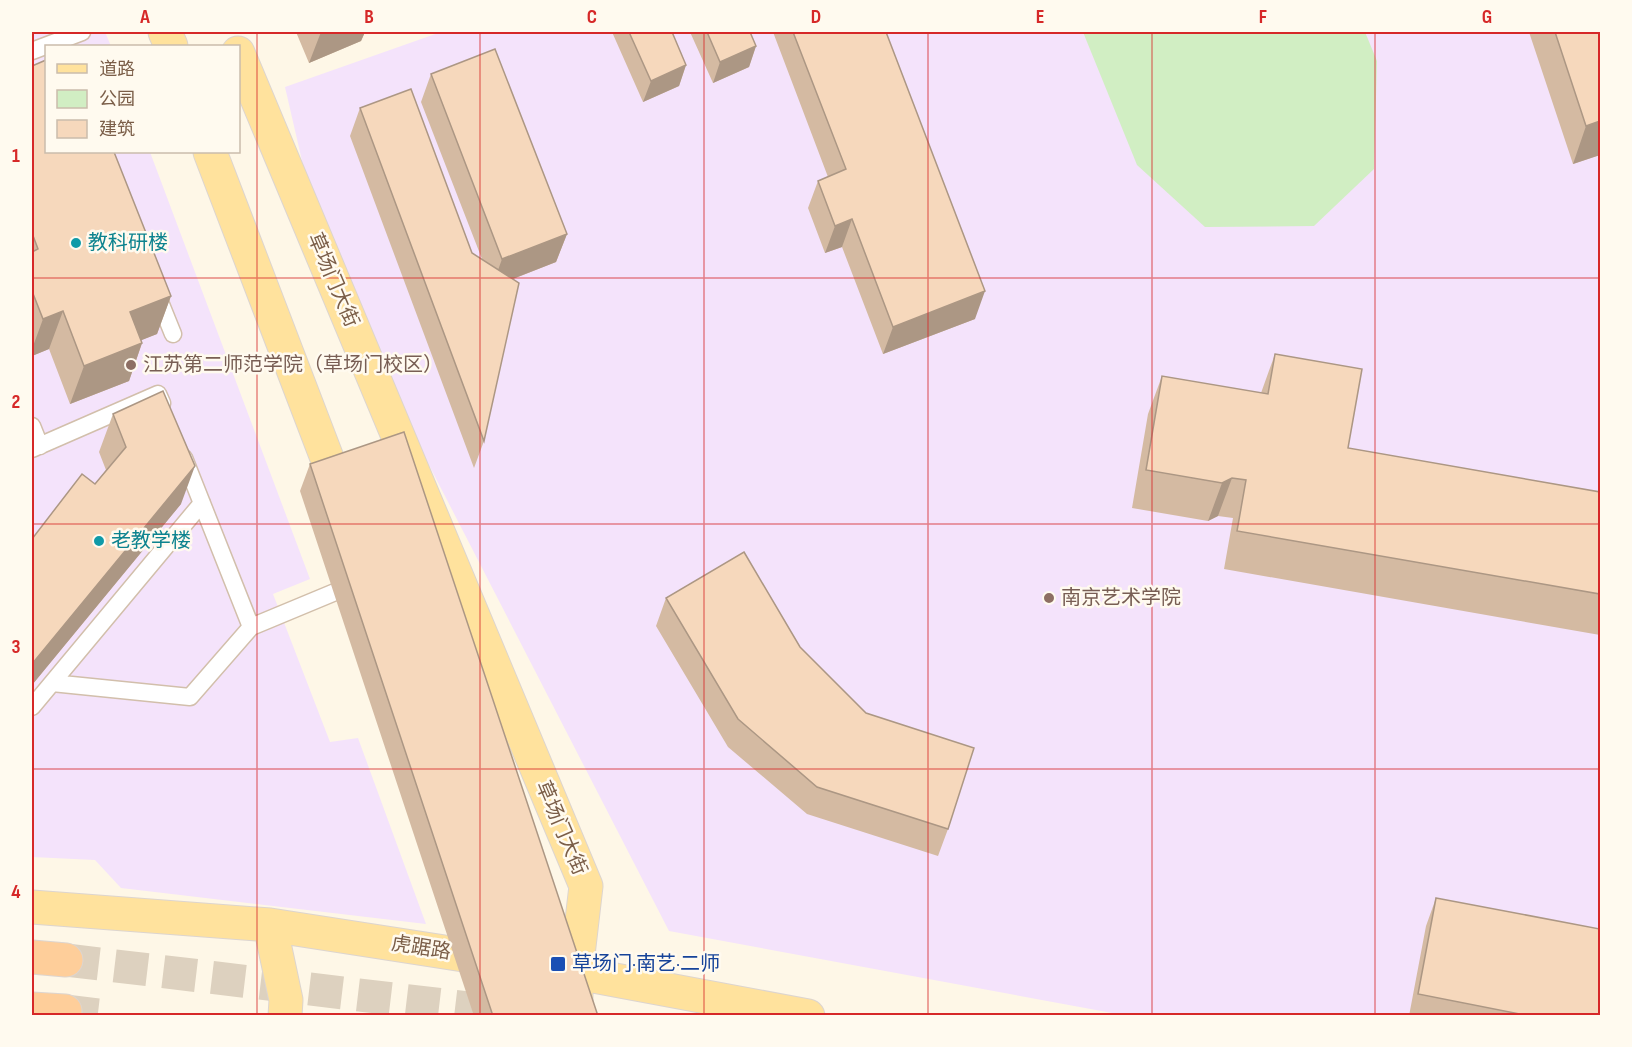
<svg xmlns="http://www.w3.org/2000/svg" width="1632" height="1047" font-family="'Sofia Sans Condensed','Noto Sans SC',sans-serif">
  <rect width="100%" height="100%" fill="#fef7e7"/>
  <path fill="#f4e3fb" d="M32,32H105L111,46H46V152H150L310,579L273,594L330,742L358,738L426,924L121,888L95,860L32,857Z
    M441,32H1600V1015H1123L669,931L326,265L285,87Z"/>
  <path fill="#d1eec3" d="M1083,32H1365L1377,61L1374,169L1314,226L1205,227L1137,165Z"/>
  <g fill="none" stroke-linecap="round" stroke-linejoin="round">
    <path stroke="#ddd1bf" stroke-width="33" stroke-dasharray="33 16" stroke-linecap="butt" d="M66,960L536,1016
      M65,1011L108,1016"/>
    <defs>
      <path id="service" d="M32,51L82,32
        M156,292L173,334
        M32,426L40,446
        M32,449L158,394L162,403
        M184,458L251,627
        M52,683L190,697L251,627L352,585
        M32,707L202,503"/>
      <path id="primary" d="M165,32L171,46
        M238,53L586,886L576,972V1016
        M210,152L343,500
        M32,907L270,925L496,960
        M270,925L286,1000L285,1016
        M556,969L808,1016"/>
      <path id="trunk" d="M32,957L66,960
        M32,1009L65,1011"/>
    </defs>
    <use href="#service" stroke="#d2bfab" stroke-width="19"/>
    <use href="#primary" stroke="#ddd5cf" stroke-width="35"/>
    <use href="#trunk" stroke="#ddd5cf" stroke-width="35"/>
    <use href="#service" stroke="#fff" stroke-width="16"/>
    <use href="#primary" stroke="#ffe29d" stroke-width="33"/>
    <use href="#trunk" stroke="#fece9a" stroke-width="33"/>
  </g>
  <path fill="#d4baa2" d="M296,32H365L361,41L309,63Z
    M612,32H672L686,65L679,86L643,102Z
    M690,32H750L756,46L749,67L713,83Z
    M773,32H886L975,319L883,354L842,247L825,253L808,208L818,181L828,177Z
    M1529,32H1600V155L1573,164Z
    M32,66L171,296L157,334L141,340L142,343L129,381L70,404L49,349L32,356Z
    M431,74L567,234L556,262L513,279L484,441L474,468L350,136L360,108L472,253L482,259L421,102Z
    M1275,354L1348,448L1600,492V635L1224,569L1233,518L1218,516L1208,521L1132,508L1148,414L1162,376L1261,393Z
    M113,414L181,504L32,685V539L95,484L106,470L99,452Z
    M310,464L598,1016H474L300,491Z
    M666,598L800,647L948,829L938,856L807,814L728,747L656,626Z
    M1436,898L1600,1016H1409L1426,926Z"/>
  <path fill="#ac9784" d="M321,32H365L361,41L309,63Z
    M756,46L749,67L713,83L720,62Z
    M686,65L679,86L643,102L651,81Z
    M1600,121V155L1573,164L1586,126Z
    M852,219L842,247L825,253L835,226Z
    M567,234L556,262L492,287L502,259Z
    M985,291L975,319L883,354L893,327Z
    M171,296L157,334L117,350L130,312Z
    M63,311L49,349L32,356V349L43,319Z
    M142,343L129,381L70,404L84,366Z
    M195,466L181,504L32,685V664Z
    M1232,478L1218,516L1208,521L1222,483Z"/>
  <path fill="#f6d8bc" stroke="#ac9784" stroke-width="1.5" d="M629,32H672L686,65L651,81Z
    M707,32H750L756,46L720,62Z
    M793,32H886L985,291L893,327L852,219L835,226L818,181L846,169Z
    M1555,32H1600V121L1586,126Z
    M495,49L567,234L502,259L431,74Z
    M46,60V152H114L171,296L130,312L142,343L84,366L63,311L43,319L32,291V252L38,249L32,233V66Z
    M411,89L472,253L519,283L484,441L360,108Z
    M1275,354L1362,369L1348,448L1600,492V594L1237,531L1246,480L1232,478L1222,483L1146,470L1162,376L1268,394Z
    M163,391L195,466L32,664V539L82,474L95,484L126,447L113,414Z
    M404,432L598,1016H493L310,464Z
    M744,552L800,647L866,713L974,748L948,829L817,787L738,719L666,598Z
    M1436,898L1600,929V1016H1530L1418,994Z"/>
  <path fill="none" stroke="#d62828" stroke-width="1.5" stroke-opacity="0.55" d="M257,32V1016M480,32V1016M704,32V1016M928,32V1016M1152,32V1016M1375,32V1016M32,278H1600M32,524H1600M32,769H1600"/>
  <g fill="#0f9aa8" stroke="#fffaef" stroke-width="2">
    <circle cx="76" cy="243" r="6"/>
    <circle cx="99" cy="541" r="6"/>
  </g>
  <g fill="#8d6e63" stroke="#fffaef" stroke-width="2">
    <circle cx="131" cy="365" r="6"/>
    <circle cx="1049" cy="598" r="6"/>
  </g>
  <rect fill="#1a4fb4" stroke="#fffaef" stroke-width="2" x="550" y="956" width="16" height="16" rx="3"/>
  <g text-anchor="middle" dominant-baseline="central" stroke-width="5" stroke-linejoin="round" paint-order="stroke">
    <g font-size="20" fill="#0d838f" stroke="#fffaef" text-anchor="start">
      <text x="88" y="243">教科研楼</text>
      <text x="111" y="541">老教学楼</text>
    </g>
    <g font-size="20" fill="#7b5e48" stroke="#fffaef">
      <text transform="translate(333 280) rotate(67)">草场门大街</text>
      <text transform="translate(561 828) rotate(67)">草场门大街</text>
      <text transform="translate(421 948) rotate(9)">虎踞路</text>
    </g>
    <g font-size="20" fill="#785e54" stroke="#fffaef" text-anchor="start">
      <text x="143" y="365">江苏第二师范学院（草场门校区）</text>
      <text x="1061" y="598">南京艺术学院</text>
    </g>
    <g font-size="20" fill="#164399" stroke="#fffaef" text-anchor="start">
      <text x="572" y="964">草场门·南艺·二师</text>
    </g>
  </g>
  <rect width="1632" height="1047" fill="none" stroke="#fffaef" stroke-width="66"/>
  <rect x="45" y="45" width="195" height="108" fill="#fffaef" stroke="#cabcac" stroke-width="1.5"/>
  <rect x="57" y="64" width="30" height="9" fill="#ffe29d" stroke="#cabcac" stroke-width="1.5"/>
  <text x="99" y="75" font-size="18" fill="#7b5e48">道路</text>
  <rect x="57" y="90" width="30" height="18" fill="#d1eec3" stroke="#cabcac" stroke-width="1.5"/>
  <text x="99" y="105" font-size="18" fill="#7b5e48">公园</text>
  <rect x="57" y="120" width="30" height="18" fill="#f6d8bc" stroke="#cabcac" stroke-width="1.5"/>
  <text x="99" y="135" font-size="18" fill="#7b5e48">建筑</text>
  <rect x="33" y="33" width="1566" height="981" fill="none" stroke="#d62828" stroke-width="2"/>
  <g font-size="20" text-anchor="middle" font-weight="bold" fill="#d62828">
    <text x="145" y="23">A</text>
    <text x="369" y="23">B</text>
    <text x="592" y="23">C</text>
    <text x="816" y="23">D</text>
    <text x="1040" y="23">E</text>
    <text x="1263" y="23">F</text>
    <text x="1487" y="23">G</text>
    <text x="16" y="162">1</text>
    <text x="16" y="408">2</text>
    <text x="16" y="653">3</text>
    <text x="16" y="898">4</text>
  </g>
</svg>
